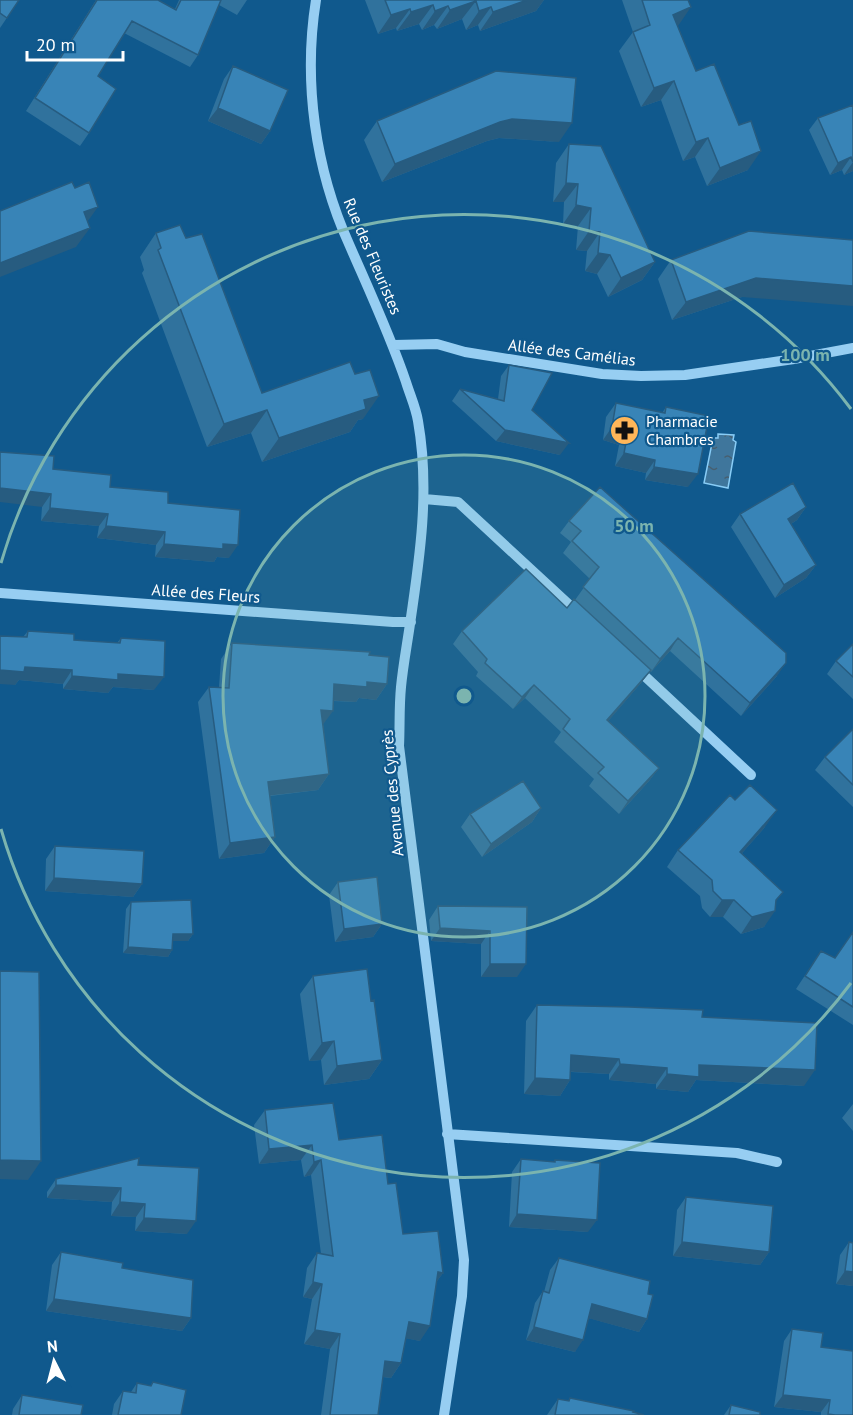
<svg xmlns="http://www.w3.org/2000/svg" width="853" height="1415" font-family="'PT Sans',sans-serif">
  <defs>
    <pattern id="water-ripples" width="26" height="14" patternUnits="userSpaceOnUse" patternTransform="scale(1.5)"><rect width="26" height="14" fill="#3f769c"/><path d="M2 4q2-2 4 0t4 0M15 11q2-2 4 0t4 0" fill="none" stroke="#465f70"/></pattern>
  </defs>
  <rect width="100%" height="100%" fill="#10598d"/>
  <path fill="url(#water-ripples)" stroke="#88ccf6" stroke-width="1.5" d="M718,434L734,435L733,440L736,442L728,488L704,483L713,438H718Z"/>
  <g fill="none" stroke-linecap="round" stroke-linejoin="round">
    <path stroke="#97cef2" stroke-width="10" d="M316,0C303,81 315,169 349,244C369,290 390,335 406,382C410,395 416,408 418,421C430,489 420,557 410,624C407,645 403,666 401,687C399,707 400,727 399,746L464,1260L462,1296L444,1415
      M394,345L437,344L465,352L602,374L641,376L685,375L794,359L853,348
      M424,499L458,502L578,613
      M0,593L393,622H411
      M635,667L751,775
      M447,1134L737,1153L777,1162"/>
  </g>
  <path fill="#30729d" d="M0,0H19L0,28Z
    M96,0H158L175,9L179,0H247L237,15L219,5L198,55L190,67L124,33L98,76L89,133L80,146L26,111Z
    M365,0H544L536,11L480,31L478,25L466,30L462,19L437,29L434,25L422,30L419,24L397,31L396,28L378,34Z
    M622,0H688L677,26L696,71L748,170L707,186L695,157L683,161L661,100L641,107L619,51L633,32Z
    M233,66L270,131L261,144L208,121L224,79Z
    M853,105V171L844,175L842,170L830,175L809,130L818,118Z
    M377,121L559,142L499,138L487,141L382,182L364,140Z
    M569,144L655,262L642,280L608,297L597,274L585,271L587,251L576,250L578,226L563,224L564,202H553L556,163Z
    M156,233L186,238L262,393L363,419L358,420L350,432L262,462L251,433L207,447L142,273L144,270L140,257Z
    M671,260L742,297L672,320L658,279Z
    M509,365L532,410L560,455L496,441L452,401L460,389L498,399L501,376Z
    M616,403L662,413L666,407L688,487L645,480L646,473L615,466L619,445L603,440L606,417Z
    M53,469L110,487L168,503L229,558L217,557L214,562L155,557L156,545L97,538L99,526L41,521L42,507Z
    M806,507L797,520L791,524L816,565L806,578L775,598L731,527L740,514Z
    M569,521L777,676L741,716L670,651L651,672L650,671L641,683L608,721L659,768L649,781L619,814L589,786L594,779L554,742L561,732L525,698L513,709L476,676L478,672L453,644L462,631L567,608L575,600L590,579L563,553L571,542L560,533Z
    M28,631L74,640L117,643L121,638L154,690L113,687L108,693L63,689V684L19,680L15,685L23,637Z
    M232,643L369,655L387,684L376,700L359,698L356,702L333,701L323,724L329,774L318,790L270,796L275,837L264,853L219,859L198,702L209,687H219L221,659Z
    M853,644V699L827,674L836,661Z
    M853,729V807L815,770L825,757Z
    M541,808L532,822L482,857L461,827L470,814Z
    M765,827L742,853L776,902L764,927L741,934L723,917H710L702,908L700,896L667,867L678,850Z
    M55,846L142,884L133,897L45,891L46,859Z
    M338,882L382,924L373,937L335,942L329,895Z
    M131,902L193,934L188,941H173L172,950L168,957L123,953L126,909Z
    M438,906L527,907L517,977H481V944L431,941L429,920Z
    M853,932V1025L796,989L821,951L835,958Z
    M313,976L371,1001L382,1060L369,1079L324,1085L321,1060L309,1061L300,994Z
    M537,1005L702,1017L804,1086L696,1080L688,1092L656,1089V1084L609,1080V1074L571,1072L570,1080L560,1096L524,1094L526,1021Z
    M853,1104V1131L842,1118Z
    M265,1110L339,1140L388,1184L403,1234L443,1273L437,1281L420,1341L406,1338L401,1363L391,1378L383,1377L378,1415H321L330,1349L304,1344L312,1299L303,1297L307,1268L317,1253L321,1254L311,1175L304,1177L301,1160L259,1164L254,1125Z
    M521,1159L554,1162L555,1160L588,1232L509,1227L512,1172Z
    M138,1165L187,1234L135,1231L136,1217L111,1216L112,1202L47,1198V1192L56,1179Z
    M686,1197L769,1252L760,1265L673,1256L677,1210Z
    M849,1242L853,1286L836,1284L840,1255Z
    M61,1252L122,1268L191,1318L182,1331L46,1311L52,1265Z
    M559,1258L648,1294L647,1319L639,1332L589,1318L575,1352L526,1340L535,1303L543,1291L544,1292L550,1270Z
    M792,1329L821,1347L853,1415H821V1412L774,1407L784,1341Z
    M153,1382L181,1415H112L114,1404L123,1391L131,1392L137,1383L150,1386Z
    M22,1395L81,1415H12L13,1409Z
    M570,1398L633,1412L644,1415H547L558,1399L568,1401Z
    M731,1405L760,1415H724Z"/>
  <path fill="#275c80" d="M527,0H544L536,11L480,31L493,12Z
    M476,1L462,19L437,29L450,10Z
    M433,5L419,24L397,31L411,12Z
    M448,6L434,25L422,30L435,11Z
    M491,7L478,25L466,30L479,11Z
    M691,7L678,26L673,15Z
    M410,9L396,28L378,34L391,15Z
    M674,81L661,100L641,107L654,88Z
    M218,108L270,131L261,144L208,121Z
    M512,119L572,123L559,142L499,138L487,141L382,182L395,164L500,122Z
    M708,138L695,157L683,161L696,142Z
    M761,151L748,170L707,186L720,168Z
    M851,157L842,170L830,175L838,163Z
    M853,162V171L844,175Z
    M566,183L578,184L564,202H553Z
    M576,205L591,208L578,226L563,224Z
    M98,207L85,225L84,212Z
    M90,228L76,247L0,277V263Z
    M589,231L600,232L587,251L576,250Z
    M598,253L610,255L597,274L585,271Z
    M655,262L642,280L608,297L621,278Z
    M756,278L853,286V306L742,297L672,320L686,302Z
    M379,396L363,419L358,420L350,432L262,462L279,438L364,400Z
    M267,410L251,433L207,447L224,424Z
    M612,427L628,432L619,445L603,440Z
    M505,430L569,443L560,455L496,441Z
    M624,453L655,460L646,473L615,466Z
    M654,467L698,474L688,487L645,480Z
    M0,488L51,494L42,507L0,502Z
    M806,507L797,520L778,532L788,519Z
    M50,508L108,514L99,526L41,521Z
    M106,526L165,532L156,545L97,538Z
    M164,544H223L238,545L229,558L217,557L214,562L155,557Z
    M816,565L806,578L775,598L784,585Z
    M678,638L670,651L651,672L660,659Z
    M786,663L777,676L741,716L750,703Z
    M25,667L72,670L63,684L19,680L15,685L0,684V670Z
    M651,670L641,683L598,733L607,720Z
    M118,674L164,677L154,690L113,687L108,693L63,689L72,676Z
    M367,682L387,684L376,700L359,698L356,702L323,700L334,684Z
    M534,685L525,698L513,709L522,697Z
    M321,710L333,711L322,726Z
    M659,768L649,781L619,814L628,801Z
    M329,774L318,790L257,797L268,782Z
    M541,808L532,822L482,857L491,844Z
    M777,810L765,827L728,869L740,852Z
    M275,837L264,853L219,859L230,843Z
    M54,878L142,884L133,897L45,891Z
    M783,892L771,908L775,911L764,927L741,934L752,917L776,900Z
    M722,900H734L723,917H710Z
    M382,924L373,937L335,942L344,929Z
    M440,928L490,931L481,944L431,941Z
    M173,934H193L188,941H168Z
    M128,947L172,950L168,957L123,953Z
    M490,964H526L517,977H481Z
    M334,1041L321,1060L309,1061L322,1043Z
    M571,1055L619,1059L609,1074L560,1071Z
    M382,1060L369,1079L324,1085L337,1066Z
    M620,1064L667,1068L656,1084L609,1080Z
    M699,1065L815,1070L804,1086L696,1080L688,1092L656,1089L667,1074Z
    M535,1078L570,1080L560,1096L524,1094Z
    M312,1145L301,1160L259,1164L269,1149Z
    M0,1160L41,1161L28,1180L0,1179Z
    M321,1160L311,1175L304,1177L314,1162Z
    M56,1185L121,1188L112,1202L47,1198Z
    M120,1202L145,1204L136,1217L111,1216Z
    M517,1214L597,1220L588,1232L509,1227Z
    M144,1218L196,1221L187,1234L135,1231Z
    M682,1242L769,1252L760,1265L673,1256Z
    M845,1271L853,1272V1286L836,1284Z
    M438,1272L443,1273L432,1288Z
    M313,1282L322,1284L312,1299L303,1297Z
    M54,1299L191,1318L182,1331L46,1311Z
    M592,1304L647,1319L639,1332L584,1317Z
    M409,1322L430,1326L420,1341L398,1337Z
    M534,1327L583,1340L575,1352L526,1340Z
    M315,1330L340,1334L330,1349L304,1344Z
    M385,1361L401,1363L391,1378L375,1376Z
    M783,1395L830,1400L821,1412L774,1407Z"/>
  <path fill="#3884b7" stroke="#275c80" stroke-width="1.5" d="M0,0H19L7,18L0,13Z
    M97,0H158L176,10L181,0H221L198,55L132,21L98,76L116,89L89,133L35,98Z
    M385,0H527L493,12L491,7L479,11L476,1L450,10L448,6L435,11L433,5L411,12L410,9L391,15Z
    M642,0H688L691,7L673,15L696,71L714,64L739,125L751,121L761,151L720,168L708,138L696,142L674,81L654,88L633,32L650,25Z
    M233,66L288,90L270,131L218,108Z
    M496,71L576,78L572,123L512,119L500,122L395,164L377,121Z
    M853,105V162L851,157L838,163L818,118Z
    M569,144L601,146L655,262L621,278L610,255L598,253L600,232L589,231L591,208L576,205L578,184L566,183Z
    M72,182L75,188L89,182L98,207L84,212L90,228L0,263V211Z
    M180,225L186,238L202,234L262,393L350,362L355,374L370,370L379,396L364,400L366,409L279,438L267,410L224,424L158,250L161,248L156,233Z
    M749,231L853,240V286L756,278L686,302L671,260Z
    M509,365L552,373L532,410L569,443L505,430L460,389L504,401Z
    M616,403L665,413L666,407L709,416L698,474L654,467L655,460L624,453L628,432L612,427Z
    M0,452L54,456L53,469L111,475L110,487L168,492V503L240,510L238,545L223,544V549L164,544L165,532L106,526L108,514L50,508L51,494L0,488Z
    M793,483L806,507L788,519L816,565L784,585L740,514Z
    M600,487L786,653V663L750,703L678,638L660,659L583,587L599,567L572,541L581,531L569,521Z
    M526,569L567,608L574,599L651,670L607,720L659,768L628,801L598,773L604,767L563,729L570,719L534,685L522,697L485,663L487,659L462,631Z
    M28,631L74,634V640L120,643L121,638L165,641L164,677L118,674V680L72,676V670L25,667L24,672L0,670V636L27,637Z
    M232,643L370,652L369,655L389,657L387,684L367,682V687L334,684L333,711L321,710L329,774L268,782L275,837L230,843L209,687L229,688Z
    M853,644V677L836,661Z
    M853,729V785L825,757Z
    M523,781L541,808L491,844L470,814Z
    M750,785L777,810L740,852L783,892L776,900L775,911L752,917L734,900H722L713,891L712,880L678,850L730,795L735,800Z
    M55,846L144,851L142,884L54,878Z
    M377,877L382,924L344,929L338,882Z
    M191,900L193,934H173L172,950L128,947L131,902Z
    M438,906L527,907L526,964H490V931L440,928Z
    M853,932V1007L805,976L821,951L835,958Z
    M367,969L371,1001L374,1000L382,1060L337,1066L334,1041L322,1043L313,976Z
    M0,971L39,972L41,1161L0,1160Z
    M537,1005L629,1007L703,1010L702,1017L817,1023L815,1070L699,1065V1077L667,1074V1068L620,1064L619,1059L571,1055L570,1080L535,1078Z
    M333,1103L339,1140L382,1135L388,1184L396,1183L403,1234L438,1231L443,1273L438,1272L430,1326L409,1322L401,1363L385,1361L378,1415H330L340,1334L315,1330L322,1284L313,1282L317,1253L333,1256L321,1160L314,1162L312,1145L269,1149L265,1110Z
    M139,1158L138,1165L199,1168L196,1221L144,1218L145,1204L120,1202L121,1188L56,1185V1179Z
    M521,1159L555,1162V1160L600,1163L597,1220L517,1214Z
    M686,1197L773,1206L769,1252L682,1242Z
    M849,1242L853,1243V1272L845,1271Z
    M61,1252L123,1263L122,1268L193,1280L191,1318L54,1299Z
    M559,1258L650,1281L648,1294L653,1295L647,1319L592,1304L583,1340L534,1327L543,1291L549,1293Z
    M792,1329L823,1333L821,1347L853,1351V1415H835L828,1414L830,1400L783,1395Z
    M153,1382L186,1390L181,1415H118L123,1391L136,1393L137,1383L151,1386Z
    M22,1395L83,1405L81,1415H19Z
    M570,1398L634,1411L633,1412L644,1415H555L558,1399L569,1401Z
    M731,1405L760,1412V1415H729Z"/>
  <circle cx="464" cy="696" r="241" fill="#7bb4af" fill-opacity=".12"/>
  <g fill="none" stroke="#7bb4af" stroke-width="3">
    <circle cx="464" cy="696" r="241"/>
    <path d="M851 983A482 482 0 0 1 1 829M1 563A482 482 0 0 1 851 409"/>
  </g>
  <defs>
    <symbol id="pharmacy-disc" viewBox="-11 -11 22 22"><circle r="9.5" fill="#ffb659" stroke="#10598d"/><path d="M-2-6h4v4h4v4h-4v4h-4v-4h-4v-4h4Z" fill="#111"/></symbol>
  </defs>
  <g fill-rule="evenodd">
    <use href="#pharmacy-disc" x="608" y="414" width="33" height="33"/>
  </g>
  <g text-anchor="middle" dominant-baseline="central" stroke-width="4.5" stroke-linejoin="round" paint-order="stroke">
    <g font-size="16" fill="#fff" stroke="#10598d">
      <text transform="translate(373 256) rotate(67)">Rue des Fleuristes</text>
      <text transform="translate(572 352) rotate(7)">Allée des Camélias</text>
      <text transform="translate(206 593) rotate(4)">Allée des Fleurs</text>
      <text transform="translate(392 793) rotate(-95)">Avenue des Cyprès</text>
    </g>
    <g font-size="16" fill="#fff" stroke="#10598d" text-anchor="start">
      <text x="646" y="421">Pharmacie<tspan x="646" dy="18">Chambres</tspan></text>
    </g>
  </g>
  <circle cx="464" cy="696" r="9" fill="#7bb4af" stroke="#10598d" stroke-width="3"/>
  <g font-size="18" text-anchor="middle" font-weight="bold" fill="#7bb4af" stroke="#10598d" stroke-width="4.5" stroke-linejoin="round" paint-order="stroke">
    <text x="805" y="361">100 m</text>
    <text x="634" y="532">50 m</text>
  </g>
  <g transform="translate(54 1361) rotate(354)" stroke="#10598d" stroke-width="4.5" paint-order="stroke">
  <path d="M0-4.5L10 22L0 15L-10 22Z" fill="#ffffff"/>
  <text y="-9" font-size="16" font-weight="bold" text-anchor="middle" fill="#ffffff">N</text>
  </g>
  <path d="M27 51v9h96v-9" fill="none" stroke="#ffffff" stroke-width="3"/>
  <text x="36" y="51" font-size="18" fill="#ffffff" stroke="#10598d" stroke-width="4.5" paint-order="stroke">20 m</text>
</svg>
